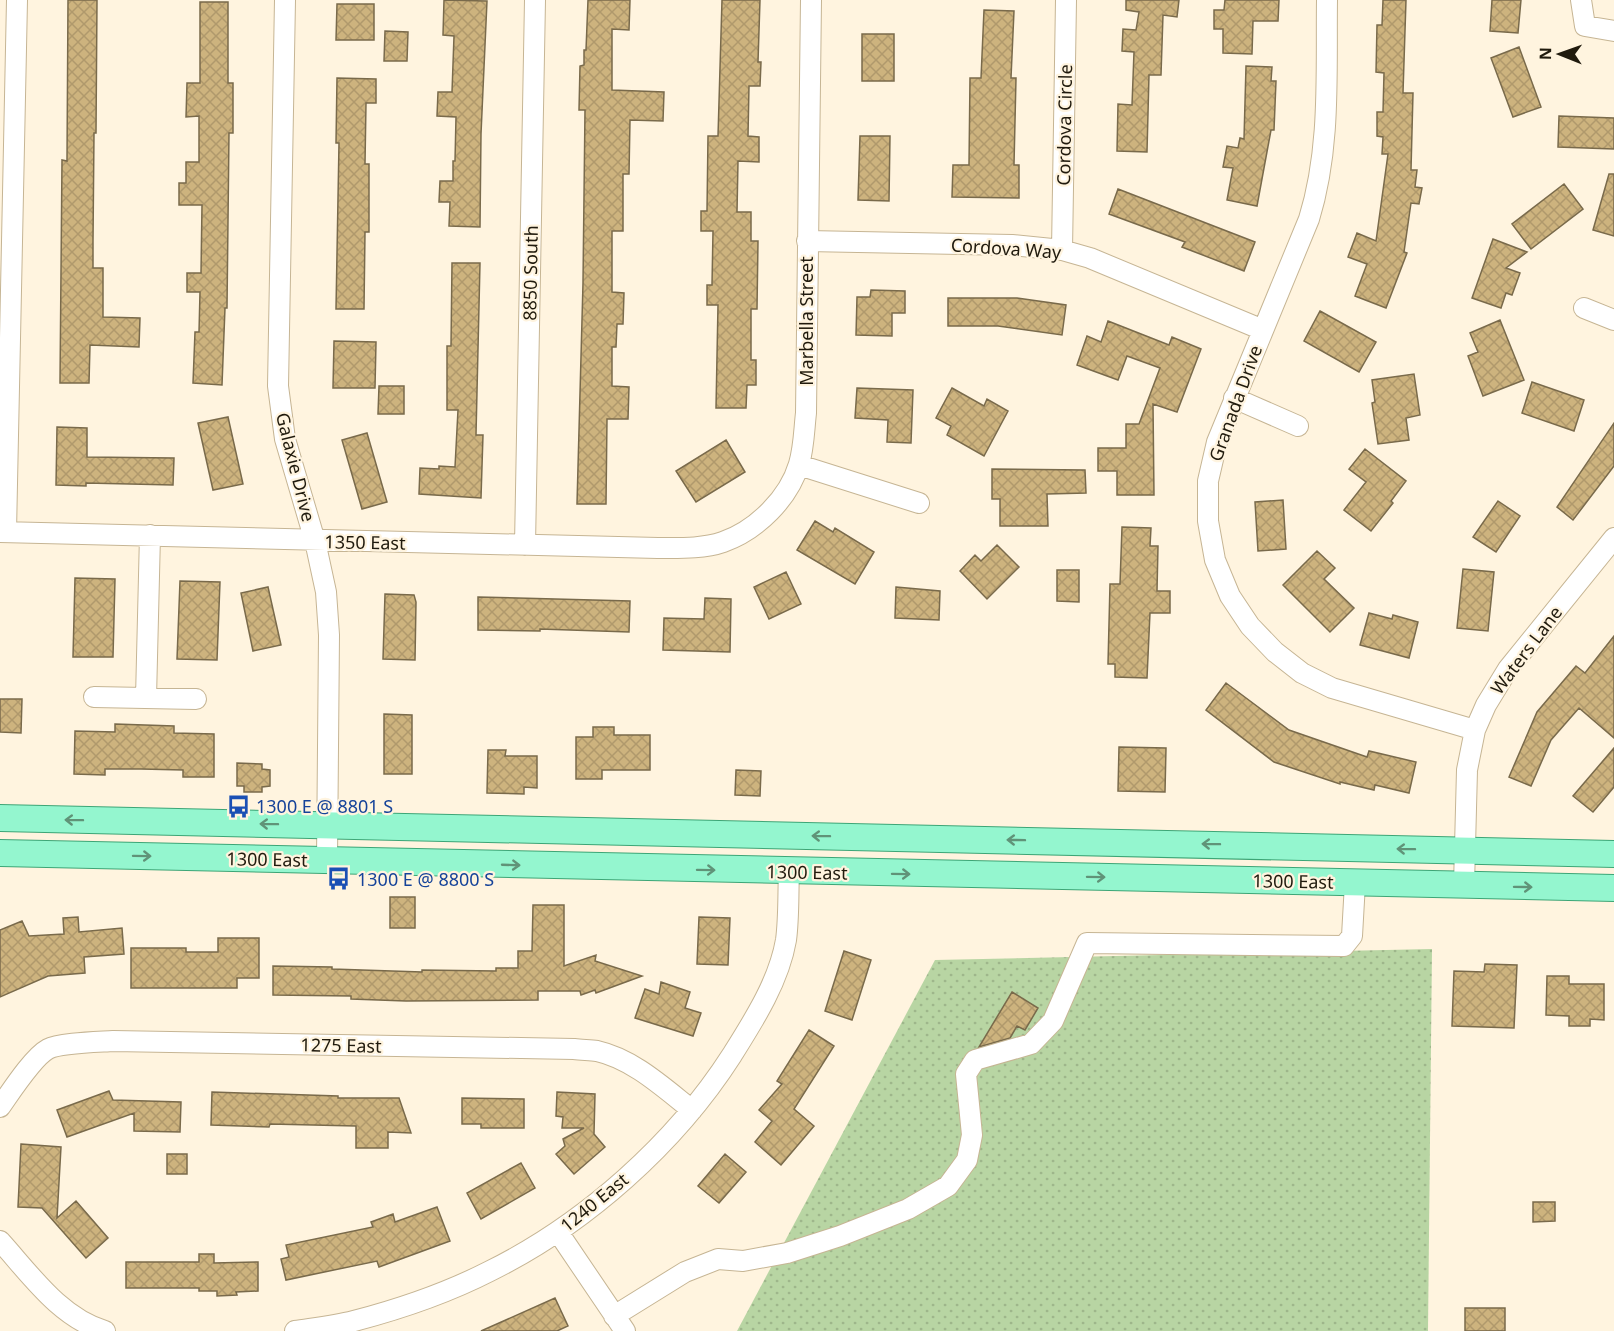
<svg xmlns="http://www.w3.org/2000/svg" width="1614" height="1331" font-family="'Noto Sans',sans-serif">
  <defs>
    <pattern id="grass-dots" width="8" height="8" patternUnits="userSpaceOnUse" patternTransform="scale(1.5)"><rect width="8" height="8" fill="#b8d5a3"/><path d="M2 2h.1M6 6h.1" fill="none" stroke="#9eb68b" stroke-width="1.8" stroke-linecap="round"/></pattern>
    <pattern id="building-cross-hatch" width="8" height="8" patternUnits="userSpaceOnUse" patternTransform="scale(1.5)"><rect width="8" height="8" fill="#cdb37e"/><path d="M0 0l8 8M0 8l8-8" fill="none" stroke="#b0996c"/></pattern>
  </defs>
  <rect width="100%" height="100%" fill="#fff4df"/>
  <path fill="url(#grass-dots)" d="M1432,949L1428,1331H737L935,960Z"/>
  <path fill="url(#building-cross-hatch)" stroke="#796a4b" stroke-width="1.5" d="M68,0H97L96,133H94L93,241V268H103V317L140,318L139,347L90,345L89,383H60L62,160L67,161Z
    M444,0L487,1L481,134L480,227L449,226L450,202H439L440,181H453V161H455L456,117L437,116L438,92H452L454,36L443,35Z
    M588,0H630L629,30L612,29V90L664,92L663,121L630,120L629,174H623V231H612V292L624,293L623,324H617L616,347H612V386L629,387L628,419H607L606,504H577L583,283L585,110H579L580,66L584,65V50H586Z
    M722,0H760L758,62H761L760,86H749L748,136L759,137V162L738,161L737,212H751V241H758L757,309H751V360H756V385H747L746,408H716L718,305H707V285H712L713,231H701V211H707L708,136H718Z
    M1126,0H1179L1177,17L1163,15L1161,75H1149L1147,152L1117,151L1118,104L1132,105L1134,52L1122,51L1123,29L1136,30L1139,12L1126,10Z
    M1225,0H1279L1278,21H1253L1252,54L1223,53V29H1214V10H1224Z
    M1383,0H1406L1403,93H1413L1411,170H1417L1415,187L1422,188L1419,204L1411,203L1404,252L1407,253L1386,308L1355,296L1367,264L1348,257L1357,233L1376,241L1388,154H1382L1383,137L1377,136V112H1383L1384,73L1376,72L1377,25H1382Z
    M1492,0H1521L1518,33L1490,31Z
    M200,2H228V83H233V133H229L227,308H225L222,385L193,383L195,332H199L200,292H187V273H201L202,205H179V183H186V162H199V116L186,117L187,83H200Z
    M337,4H374V40H336Z
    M984,10L1014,11L1011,78H1016L1014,165H1019V198L952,197L953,165H969L970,78H981Z
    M385,31L408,32L407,61H384Z
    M862,34H894V81H862Z
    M1519,47L1541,107L1513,117L1491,58Z
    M1246,66L1272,67L1271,81H1276L1274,130H1271L1257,206L1227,200L1233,168L1223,167L1227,146L1238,148L1240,138L1244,139Z
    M337,78L376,79V103H366L365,164H369V232H365L364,309H336L339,143H336Z
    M1559,116L1614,118V149L1558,147Z
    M860,136H890L889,201L858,200Z
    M1609,174H1614V236L1593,230Z
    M1564,184L1583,209L1531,249L1512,224Z
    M1118,189L1255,242L1244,271L1182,247L1185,242L1109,214Z
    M1493,239L1527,252L1506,268L1520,273L1512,295L1506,293L1501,308L1472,298Z
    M452,263H480L476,435H483L481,498L419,494L420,468L439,469V466L455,467L458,410H447V346H451Z
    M871,290L905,291V313H892V336L856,335L857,297H870Z
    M948,298H1017L1066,305L1062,335L998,326H948Z
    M1320,311L1376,342L1359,372L1304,341Z
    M1500,320L1524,380L1483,396L1468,356L1478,352L1470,333Z
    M1108,321L1169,345L1172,337L1201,349L1177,412L1153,404L1154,495H1117V471H1098V448H1126V424H1139L1160,368L1127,356L1118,380L1077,365L1087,336L1101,342Z
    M334,341L376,342L375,388H333Z
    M1414,374L1420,415L1406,418L1409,440L1378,444L1372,403L1375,402L1372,380Z
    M1532,382L1584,400L1574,431L1522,413Z
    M379,386H404V414H378Z
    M857,388L913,390L911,443L887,442L888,420L855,418Z
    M952,388L984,406L987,399L1008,411L984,456L947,435L951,426L936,418Z
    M228,417L243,484L213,490L198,423Z
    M1614,423V466L1573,520L1557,507Z
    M57,427L87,428V457L174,458L173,485L86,483V486L56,485Z
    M367,433L387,502L362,509L342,440Z
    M726,440L745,472L696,502L676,471Z
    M1365,449L1406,481L1391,501L1393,503L1371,531L1344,510L1366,482L1349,469Z
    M992,469L1085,470L1086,493L1047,494L1048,526H1000V499H992Z
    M1283,500L1286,549L1258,551L1255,502Z
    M1498,501L1520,516L1496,552L1473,537Z
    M815,521L833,532L835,528L874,552L855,584L797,550Z
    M1122,527L1151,528L1150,546H1158L1157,591H1170V613H1150L1147,678L1115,677V664H1108L1110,584H1120Z
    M997,545L1019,567L987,599L960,571L975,555L981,561Z
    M1317,551L1335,568L1324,579L1354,608L1330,632L1283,585Z
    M1463,569L1494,572L1488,631L1457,628Z
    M1057,570H1079V602L1057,601Z
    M786,572L801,604L769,619L754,587Z
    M75,578L115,579L113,657H73Z
    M180,581L220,582L217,660L177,659Z
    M268,587L281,645L253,651L241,593Z
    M896,587L940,591L939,620L895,618Z
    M385,594L414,595L416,602L415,660L383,659Z
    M478,597L630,601L629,632L540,629V631L478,630Z
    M705,598L731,599L730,652L663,650L664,618L704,619Z
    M1369,613L1392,619L1393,615L1418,622L1409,658L1360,645Z
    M1614,636V738L1579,708L1551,740L1531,786L1509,777L1537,712L1576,666L1585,673Z
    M1226,683L1289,730L1367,757L1369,751L1416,762L1409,793L1375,785L1374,790L1340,782V784L1274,762L1206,710Z
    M0,699H22L21,733L0,732Z
    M384,714L412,715V774H384Z
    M115,724L174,726V733L214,734V777H183V770L141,769H105V775L74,774L75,731L115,732Z
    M593,727H614V735H650V770H602V779H576V737H593Z
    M1119,747L1166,748L1165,792L1118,791Z
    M1614,748V787L1593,812L1573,796Z
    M488,750H506L505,756H537V788L524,787V794L487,793Z
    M237,763L262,764V769L270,770V786L262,787V792H244V786H237Z
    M736,770L761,771L760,796L735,795Z
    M390,897H415V928H390Z
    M533,905H564V966L596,955L595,961L642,976L596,993L595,990L581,995L580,991H538V1000L406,1001L351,999V996L273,995V966L332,967V969L422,972V970L496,971V968H518V951H532Z
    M78,917L79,932L122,928L124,954L84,957L85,973L48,976L0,997V930L22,921L29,936L64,934L63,918Z
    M699,917L730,918L728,965L697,964Z
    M218,938H259V978H237V988H131V948H186V952H218Z
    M844,951L871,960L852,1020L825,1011Z
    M1485,964L1517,965L1514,1028L1452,1026L1454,971L1484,972Z
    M1547,976H1569V984H1604V1020L1590,1019V1026H1569V1016L1546,1015Z
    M661,982L690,992L685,1008L701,1013L693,1036L635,1018L645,989L659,994Z
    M1012,992L1038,1008L1025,1030L1017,1026L1010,1038L979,1047Z
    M809,1030L834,1046L794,1109L814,1126L781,1165L755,1142L772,1121L759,1110L782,1084L777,1081Z
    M109,1091L113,1100L181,1102L180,1132L134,1131V1113L67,1137L57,1110Z
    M212,1092L338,1096V1098H399L411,1133L388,1132V1148H356V1126L270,1124L269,1127L211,1125Z
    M557,1092L595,1094L594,1134L605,1147L574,1174L556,1154L565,1146L563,1139L584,1128H562L563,1117L556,1116Z
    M462,1098L524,1099V1128H481V1124H462Z
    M21,1144L61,1147L57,1218L76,1201L108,1238L86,1258L42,1208L18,1207Z
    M167,1154H187V1174H167Z
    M725,1154L746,1172L719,1203L698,1186Z
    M521,1163L535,1188L481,1219L467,1193Z
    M1533,1202H1555V1221L1533,1222Z
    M437,1207L450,1241L379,1267L377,1261L286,1280L281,1259L289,1257L286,1245L373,1227L371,1222L393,1214L395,1222Z
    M199,1254H214V1263L258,1262V1291L236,1292L237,1295L217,1296V1291H199V1288H126V1262H199Z
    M555,1298L568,1326L557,1331H481Z
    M1465,1308H1505V1331H1465Z"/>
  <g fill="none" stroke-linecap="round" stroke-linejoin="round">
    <defs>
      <path id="minor" d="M285,0L278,386L285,439L315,541L326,592L329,635L327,860
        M1327,0C1326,73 1331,148 1309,219L1217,442L1208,481V521L1215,560L1230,596L1250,626L1275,652L1302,673L1332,688L1475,730
        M1581,0L1585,26L1614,31
        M807,241L1012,245L1062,250L1090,258L1263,330
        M1062,250L1066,0
        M1584,308L1614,320
        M1234,398L1298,426
        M799,465L919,503
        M0,532L658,548C679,548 703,549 723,542C757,530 789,498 799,464C804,447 804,430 806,413L811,0
        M6,532L17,0
        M525,545L535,0
        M94,697L196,699
        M146,698L150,535
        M1464,885L1467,770L1475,730L1486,705L1508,669L1614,538
        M0,1107C10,1093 33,1057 48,1049C59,1043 99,1042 113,1041L574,1049C582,1050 590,1050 597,1051C633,1059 664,1088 692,1110
        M558,1232L625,1331
        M0,1241C30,1274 60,1318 105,1331
        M614,1316L685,1272L718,1259L743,1261L787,1253L840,1236L908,1209L948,1186L967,1160L972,1135L966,1074L975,1060L1031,1044L1053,1021L1087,943L1344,946L1352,936L1355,883
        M295,1331C315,1328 335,1326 354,1321C400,1309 447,1293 490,1271C585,1224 675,1144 732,1055C754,1020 779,981 786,940C789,918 788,894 789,872"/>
      <path id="major" d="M0,818L1614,854
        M0,853L1614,888"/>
    </defs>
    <use href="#minor" stroke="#c6b594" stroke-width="22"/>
    <use href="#major" stroke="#3da576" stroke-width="28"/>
    <use href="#minor" stroke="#fff" stroke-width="20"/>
    <use href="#major" stroke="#94f6cf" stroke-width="26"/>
  </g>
  <defs><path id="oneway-shaft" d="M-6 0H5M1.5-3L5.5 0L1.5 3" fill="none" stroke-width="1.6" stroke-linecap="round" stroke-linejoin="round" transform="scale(1.5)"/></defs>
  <g stroke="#609378">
    <use href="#oneway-shaft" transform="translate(74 820) rotate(-179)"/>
    <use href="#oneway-shaft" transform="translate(269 824) rotate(-179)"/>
    <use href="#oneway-shaft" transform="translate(821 836) rotate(-179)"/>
    <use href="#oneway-shaft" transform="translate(1016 840) rotate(-179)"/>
    <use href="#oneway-shaft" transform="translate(1211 844) rotate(-179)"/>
    <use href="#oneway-shaft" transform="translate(1406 849) rotate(-179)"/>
    <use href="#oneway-shaft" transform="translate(142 856) rotate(1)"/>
    <use href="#oneway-shaft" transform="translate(511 865) rotate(2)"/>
    <use href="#oneway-shaft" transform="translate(706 870) rotate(1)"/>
    <use href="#oneway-shaft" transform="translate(901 874) rotate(1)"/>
    <use href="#oneway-shaft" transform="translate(1096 877) rotate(1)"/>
    <use href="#oneway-shaft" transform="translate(1523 887) rotate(1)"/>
  </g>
  <defs>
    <symbol id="bus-bare" viewBox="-9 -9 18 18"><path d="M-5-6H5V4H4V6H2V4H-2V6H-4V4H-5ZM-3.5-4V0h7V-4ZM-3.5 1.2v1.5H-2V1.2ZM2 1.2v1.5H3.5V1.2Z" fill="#1a4fb4" stroke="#fff4df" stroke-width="2.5" paint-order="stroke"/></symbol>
  </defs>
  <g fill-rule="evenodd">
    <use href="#bus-bare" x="222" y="790" width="33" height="33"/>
    <use href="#bus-bare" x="322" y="862" width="33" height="33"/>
  </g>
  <g text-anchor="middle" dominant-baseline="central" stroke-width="4.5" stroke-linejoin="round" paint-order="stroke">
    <g font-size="18" fill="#201a0d" stroke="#fff4df">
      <text transform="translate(1064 125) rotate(-89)">Cordova Circle</text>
      <text transform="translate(1006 248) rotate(4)">Cordova Way</text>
      <text transform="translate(530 273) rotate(-89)">8850 South</text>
      <text transform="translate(806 321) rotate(-90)">Marbella Street</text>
      <text transform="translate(1235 403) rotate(-70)">Granada Drive</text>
      <text transform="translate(296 467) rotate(76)">Galaxie Drive</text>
      <text transform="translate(365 542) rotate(1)">1350 East</text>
      <text transform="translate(1526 650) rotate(-53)">Waters Lane</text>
      <text transform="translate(267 859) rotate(1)">1300 East</text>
      <text transform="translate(807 872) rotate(1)">1300 East</text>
      <text transform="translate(1293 881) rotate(1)">1300 East</text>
      <text transform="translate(341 1045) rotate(1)">1275 East</text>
      <text transform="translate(594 1202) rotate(-39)">1240 East</text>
    </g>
    <g font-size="18" fill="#164399" stroke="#fff4df" text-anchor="start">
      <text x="256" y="806">1300 E @ 8801 S</text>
      <text x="357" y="879">1300 E @ 8800 S</text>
    </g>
  </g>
  <g transform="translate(1560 54) rotate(271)" stroke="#fff4df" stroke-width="4.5" paint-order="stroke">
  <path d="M0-4.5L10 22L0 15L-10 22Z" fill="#201a0d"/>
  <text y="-9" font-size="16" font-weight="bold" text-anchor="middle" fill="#201a0d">N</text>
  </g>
</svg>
